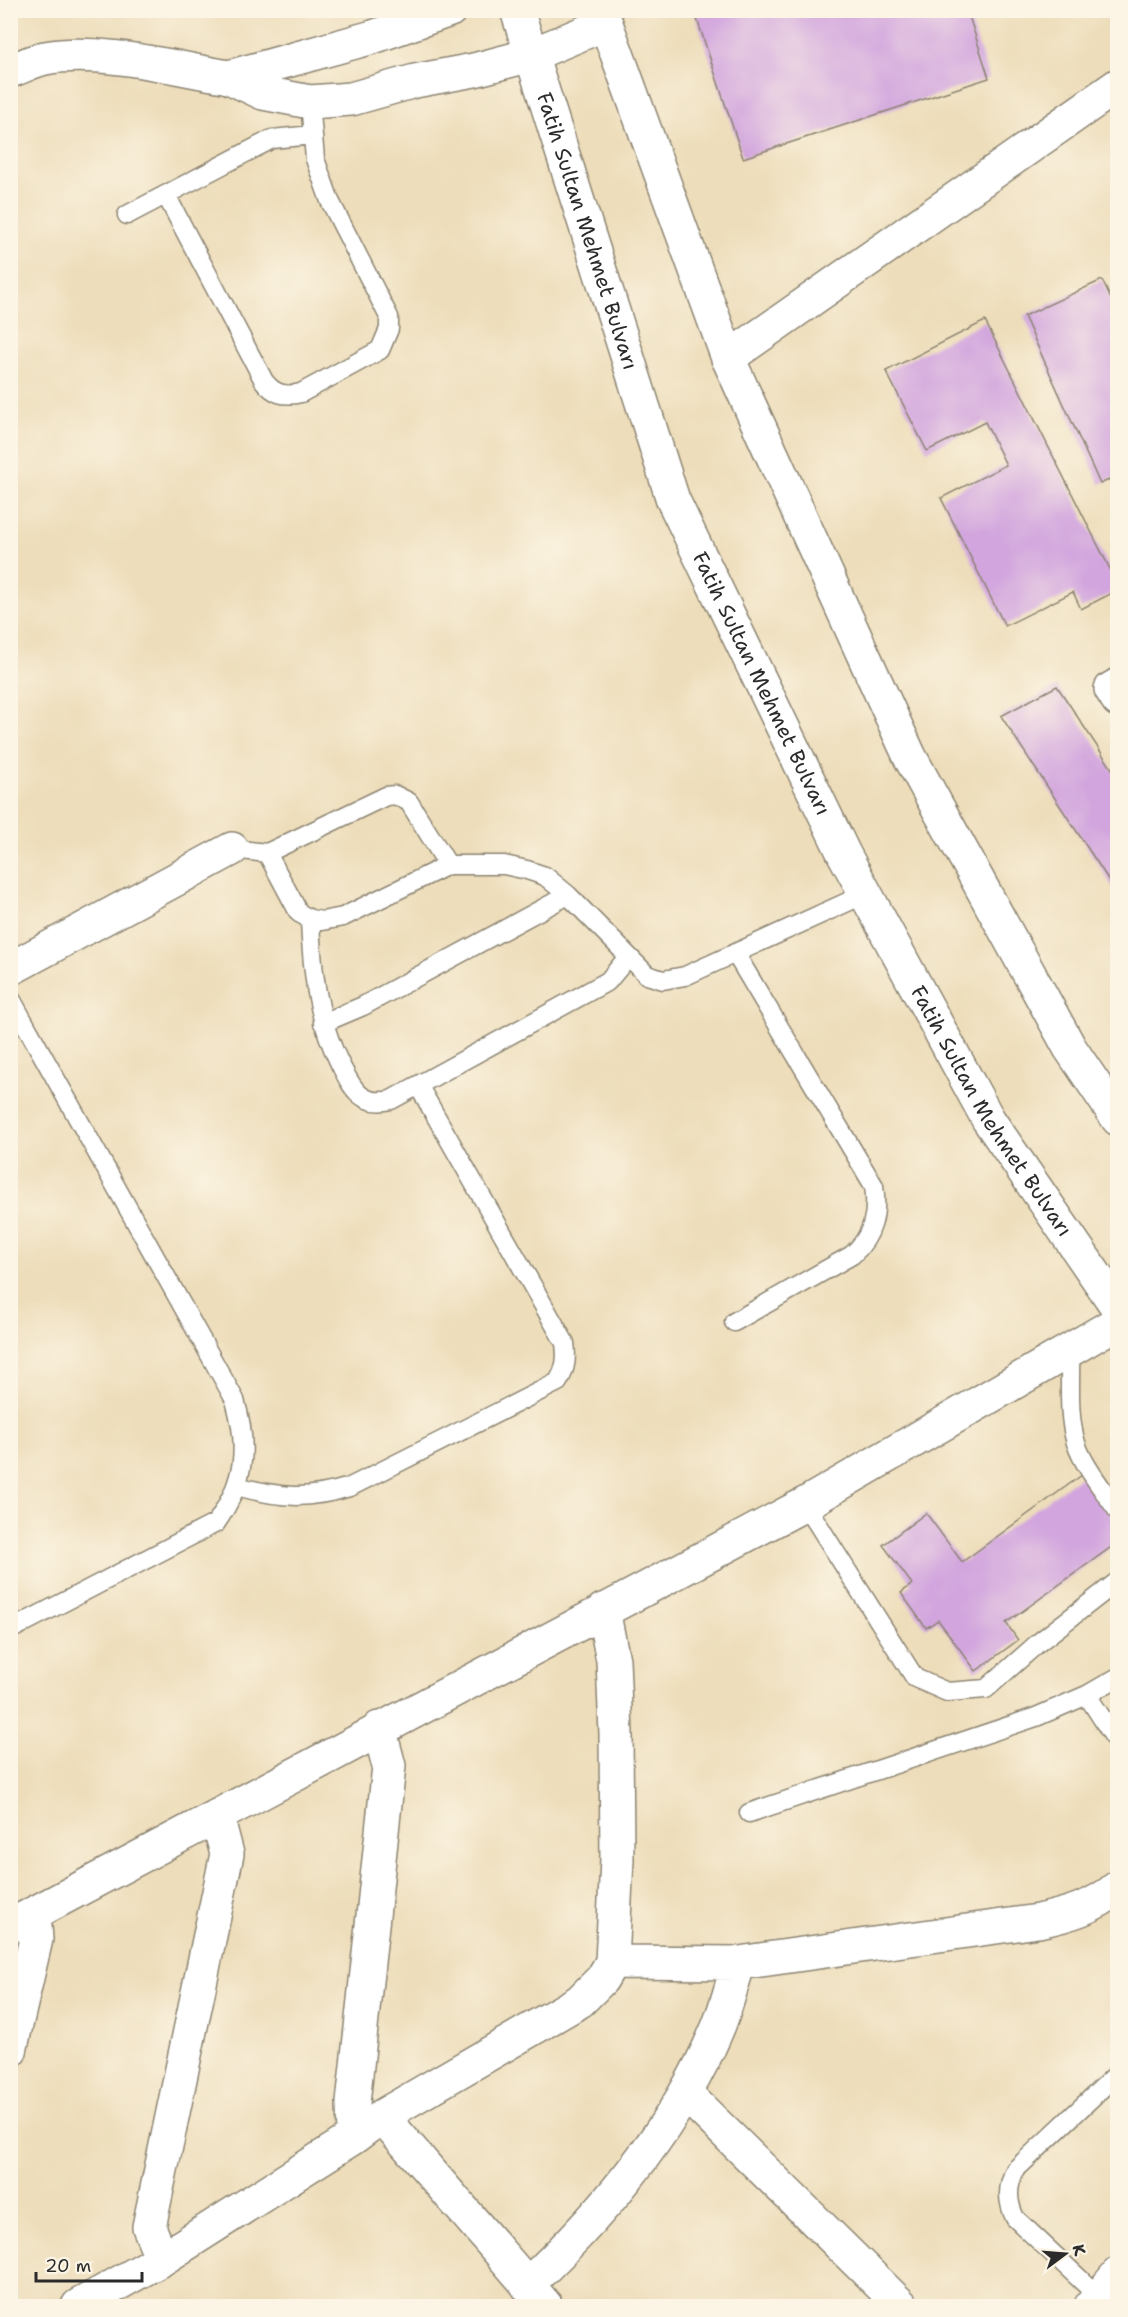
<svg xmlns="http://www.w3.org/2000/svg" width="1128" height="2317" font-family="'Shantell Sans',sans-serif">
  <rect width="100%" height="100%" fill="#fcf5e5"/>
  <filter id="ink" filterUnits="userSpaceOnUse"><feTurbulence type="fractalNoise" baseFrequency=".0167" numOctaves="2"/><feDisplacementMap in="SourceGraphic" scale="12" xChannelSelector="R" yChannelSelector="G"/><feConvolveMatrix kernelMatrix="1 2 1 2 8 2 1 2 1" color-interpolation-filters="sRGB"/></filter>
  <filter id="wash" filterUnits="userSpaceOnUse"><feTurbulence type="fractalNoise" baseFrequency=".008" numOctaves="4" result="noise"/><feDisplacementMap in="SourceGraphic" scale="24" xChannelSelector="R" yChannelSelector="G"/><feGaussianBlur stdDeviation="1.35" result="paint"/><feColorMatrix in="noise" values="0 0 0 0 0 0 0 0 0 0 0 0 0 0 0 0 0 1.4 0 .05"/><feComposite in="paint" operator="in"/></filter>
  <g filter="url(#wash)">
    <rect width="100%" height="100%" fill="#edddba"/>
    <g id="blocks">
      <path fill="#d2a5de" d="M694,10H967L989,78L743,158Z
        M1102,280L1118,314V476L1100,484L1024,316Z
        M985,321L1118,585V590L1081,609L1073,592L1005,626L941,498L1006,465L985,422L927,451L886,371Z
        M1057,686L1118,778V896L1106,876L1001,716Z
        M1082,1475L1118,1524V1542L1006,1623L1018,1640L976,1671L938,1620L926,1628L901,1593L912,1584L883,1545L926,1513L962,1562Z"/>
    </g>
  </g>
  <g filter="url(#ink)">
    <use href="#blocks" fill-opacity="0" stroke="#8c8472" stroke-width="1.5"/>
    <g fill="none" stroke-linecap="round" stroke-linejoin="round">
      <defs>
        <path id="lane" d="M166,195L264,381C274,394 284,397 301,393L380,350L389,329V317L330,201L315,159L310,102
          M127,215L272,139L313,135
          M232,849L267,853L386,796L395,795L409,802L448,865
          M267,853L299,913L310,919L322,921L343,917L448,865H504L527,870L545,876L568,895L647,975L663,980L685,976L865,894
          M310,919C312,970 317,1018 340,1064C352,1087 360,1107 391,1100L608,981L628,957
          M10,997L235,1400C249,1448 245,1481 216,1523L10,1630
          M323,1023L363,1006L568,895
          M734,1322L852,1255C873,1236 878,1214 874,1186L735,953
          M1070,1350C1071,1380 1067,1413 1076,1443C1083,1465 1104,1491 1118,1511
          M237,1486C280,1498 307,1500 350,1487L558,1382C566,1369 567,1358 565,1343L418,1085
          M805,1504L915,1678L947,1692L986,1689L1038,1643L1118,1581
          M1087,1695L1118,1743
          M749,1813L1036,1717L1087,1695L1118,1677
          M1099,2297L1015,2218C1007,2201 1007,2187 1015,2170L1118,2073"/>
        <path id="street" d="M10,71C22,67 34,60 45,58C99,48 175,68 229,77
          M728,358L1118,85
          M1118,685L1111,689L1118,700
          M10,969L232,849
          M10,1926L805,1504L1118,1322
          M612,1962L739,1963L1038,1921C1067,1915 1095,1907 1118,1887
          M10,2051L36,1939L34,1913
          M686,2094L902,2306
          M382,2116L546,2306
          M354,2137L353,2103L389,1766L379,1728
          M162,2259L149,2227L227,1854L217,1816
          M527,2285C604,2213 674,2130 716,2032C726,2010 731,1985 739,1963
          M78,2306L162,2259L354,2137L382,2116L580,2001L602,1979L612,1962L617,1859L616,1734L613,1660L603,1610
          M1091,2306L1118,2274"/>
        <g id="highway">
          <path id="s1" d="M517,10L673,500L844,854L988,1119L1118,1308"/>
          <path d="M601,10L728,358L910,757L1070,1048L1118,1119"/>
          <path d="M229,77L263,93L310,102L351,99L415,81L474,70L531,55L605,24"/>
          <path d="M229,77L373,37L450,10"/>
        </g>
      </defs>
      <use href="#lane" stroke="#8c8472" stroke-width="21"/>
      <use href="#street" stroke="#8c8472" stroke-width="36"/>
      <use href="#highway" stroke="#8c8472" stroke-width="36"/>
      <use href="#lane" stroke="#fff" stroke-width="18"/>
      <use href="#street" stroke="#fff" stroke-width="33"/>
      <use href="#highway" stroke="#fff" stroke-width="33"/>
    </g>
  </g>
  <g text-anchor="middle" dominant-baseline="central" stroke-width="4.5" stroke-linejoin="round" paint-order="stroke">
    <g font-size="21" fill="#2b2b2b" stroke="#fcf5e5">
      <text stroke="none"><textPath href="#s1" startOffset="232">Fatih Sultan Mehmet Bulvarı</textPath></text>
      <text stroke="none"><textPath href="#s1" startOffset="718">Fatih Sultan Mehmet Bulvarı</textPath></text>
      <text stroke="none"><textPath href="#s1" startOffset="1204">Fatih Sultan Mehmet Bulvarı</textPath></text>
    </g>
  </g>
  <rect width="1128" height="2317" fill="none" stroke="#fcf5e5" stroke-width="36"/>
  <g transform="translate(1065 2254) rotate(74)" stroke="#fcf5e5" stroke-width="4.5" paint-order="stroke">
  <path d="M0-4.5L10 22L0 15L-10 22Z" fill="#2b2b2b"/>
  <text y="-9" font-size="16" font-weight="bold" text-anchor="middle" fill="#2b2b2b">K</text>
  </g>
  <path d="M36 2272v9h106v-9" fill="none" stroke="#2b2b2b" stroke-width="3"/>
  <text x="45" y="2272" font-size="18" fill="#2b2b2b" stroke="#fcf5e5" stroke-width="4.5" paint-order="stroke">20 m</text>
</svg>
